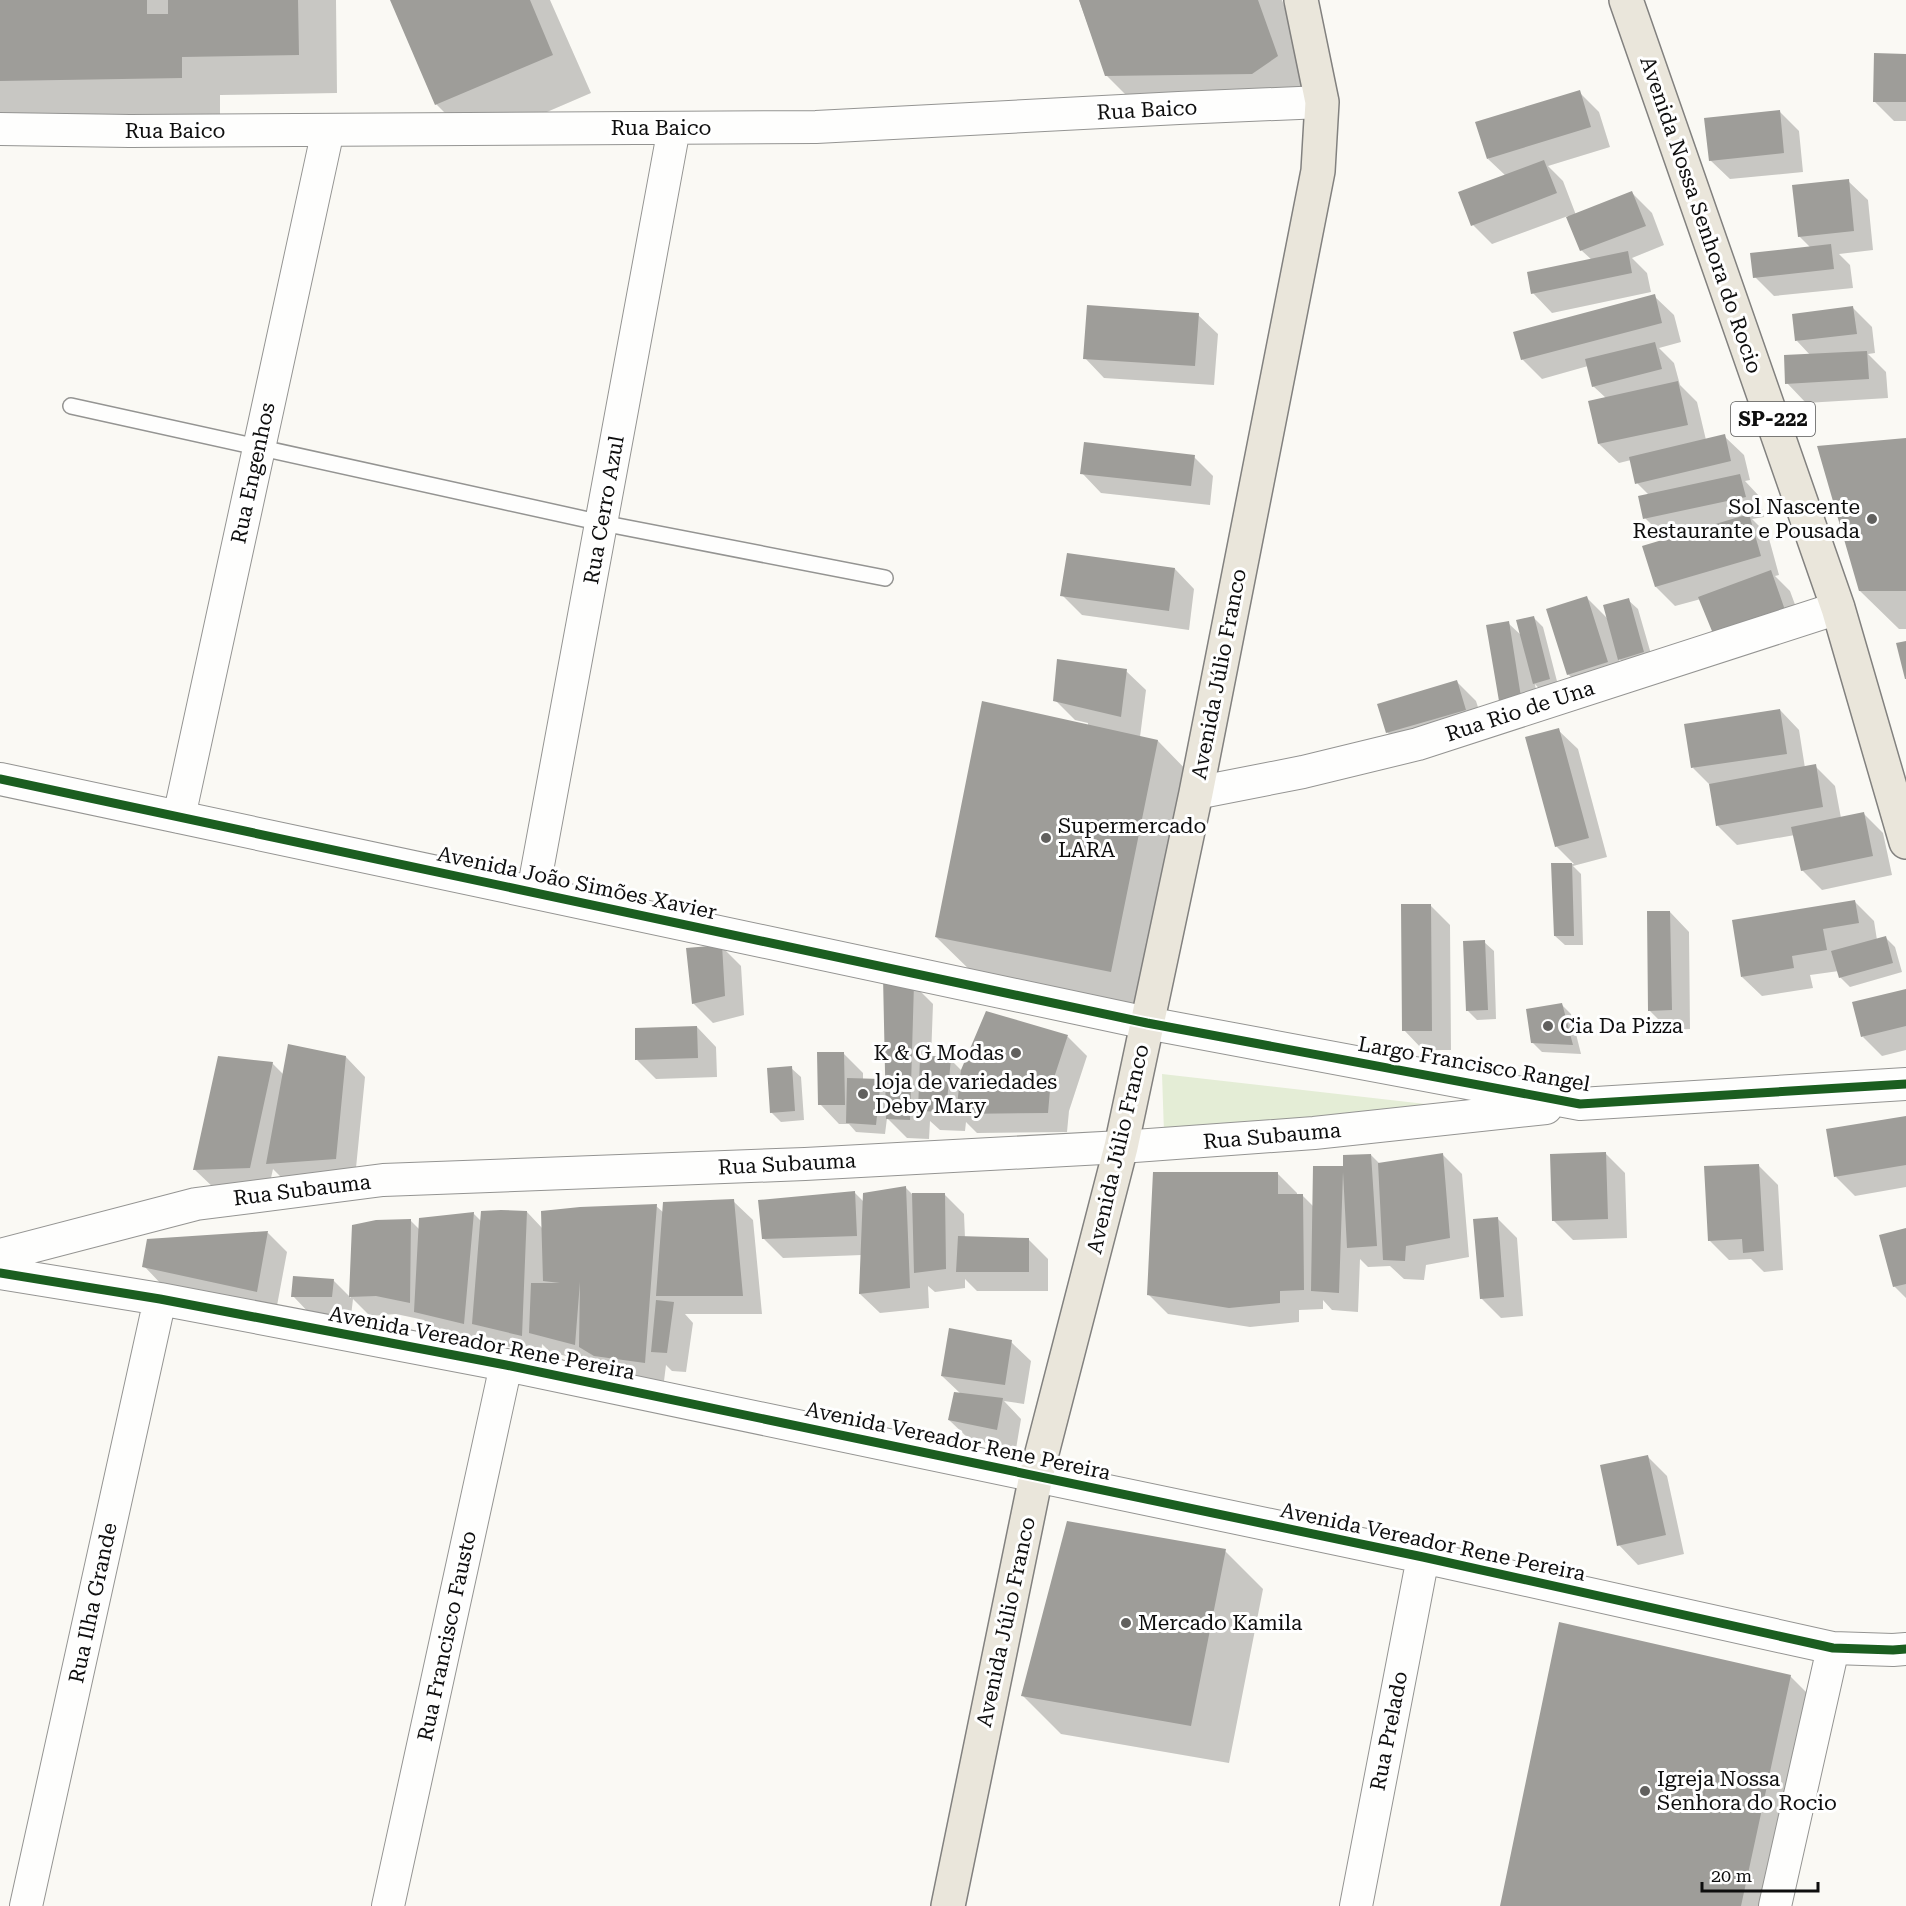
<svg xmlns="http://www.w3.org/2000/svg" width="1906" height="1906" font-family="'Roboto Serif',serif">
  <rect width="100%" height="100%" fill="#faf9f4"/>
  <path fill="#e4edd6" d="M1162,1074L1443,1106L1164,1133Z"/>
  <path fill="#0003" d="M0,0H336L337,93L220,95V116L0,120Z
    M392,0H550L591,93L475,143L436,104Z
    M1079,0H1282L1316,95L1145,114L1106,75Z
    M1906,55V121H1894L1874,101Z
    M1579,92L1599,112L1610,147L1548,166L1563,181L1576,215L1632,193L1652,213L1664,245L1632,258L1647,273L1651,292L1552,313L1533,293L1592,260L1581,250L1568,216L1492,244L1473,225L1506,176L1488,159Z
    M1780,112L1799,131L1803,172L1730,179L1710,160Z
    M1848,181L1868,200L1873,250L1839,254L1850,265L1853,288L1774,296L1755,277L1811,248L1799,236Z
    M1654,296L1674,315L1681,342L1659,348L1674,363L1680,385L1697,402L1706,440L1724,436L1744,455L1750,480L1745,481L1759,496L1764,517L1752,519L1768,535L1779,575L1775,576L1790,591L1804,629L1701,599L1675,606L1656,587L1667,540L1645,518L1649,495L1637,483L1631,460L1619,463L1599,444L1606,398L1593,386L1588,366L1542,379L1522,359Z
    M1853,308L1872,327L1875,353L1868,354L1886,372L1888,398L1806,403L1787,383L1811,356L1797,341Z
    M1198,315L1218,334L1214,385L1104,378L1085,358Z
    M1906,439V629H1899L1860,591Z
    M1194,457L1213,476L1210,505L1101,493L1082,473Z
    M1175,569L1194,589L1189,630L1082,615L1062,595Z
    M1587,598L1608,619L1628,600L1638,609L1653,661L1629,668L1619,659L1626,682L1588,694L1568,674Z
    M1533,617L1543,627L1559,689L1543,693L1535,684L1540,716L1520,719L1508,623L1522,636Z
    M1126,671L1146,690L1140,737L1158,741L1196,780L1149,1009L975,975L936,937L1088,726V723L1075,720L1055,700Z
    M1457,682L1476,701L1485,729L1407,752L1387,732Z
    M1780,710L1799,730L1805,768L1815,766L1835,786L1841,818L1863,813L1883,833L1892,875L1822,890L1802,870L1795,835L1737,845L1718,826L1711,786L1693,768Z
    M1558,730L1578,749L1607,857L1573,866L1581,874L1583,945H1565L1555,936L1553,864H1574L1556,846Z
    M1855,902L1874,921L1877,940L1885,937L1895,947L1902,972L1850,987L1840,977L1839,971L1810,975L1813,988L1762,996L1742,977Z
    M1430,905L1450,925L1451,1050H1423L1404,1030Z
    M1670,912L1689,932L1690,1029L1669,1030L1650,1011Z
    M1484,942L1494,951L1496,1019L1477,1020L1467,1010Z
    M722,947L741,966L744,1015L713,1023L693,1003Z
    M913,984L933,1004L931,1058L950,1059L962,1071L986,1013L1068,1037L1087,1056L1069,1111L1067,1132L977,1133L966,1122L965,1131L940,1130L930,1121L929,1139L907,1138L887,1118L885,1134L856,1132L849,1124H839L820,1104L844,1054L863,1073V1080H880L887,1087Z
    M1906,990V1050L1882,1056L1863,1037Z
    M1561,1004L1571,1014L1581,1054L1542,1052L1532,1042Z
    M697,1027L716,1047L717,1077L656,1079L637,1060Z
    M346,1057L365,1077L355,1178L287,1183L273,1169L269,1187L215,1189L195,1170L272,1063L284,1075Z
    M791,1068L801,1077L804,1120L781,1122L771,1112Z
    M1906,1117V1187L1855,1196L1836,1177Z
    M1605,1153L1625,1173L1627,1238L1573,1240L1553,1220Z
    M1371,1155L1380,1164L1443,1155L1462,1174L1469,1257L1426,1265L1424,1280L1404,1279L1390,1266L1368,1267L1360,1259L1358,1312L1332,1310L1323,1300V1309L1299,1310V1322L1250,1327L1168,1314L1148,1294L1277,1173L1297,1193V1195H1302L1314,1207L1344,1168Z
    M1758,1165L1778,1185L1783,1270L1764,1272L1751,1259L1729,1260L1710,1241Z
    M906,1188L912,1194L945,1195L964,1214L965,1238L1028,1239L1048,1259V1291H977L965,1279V1288L935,1292L928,1286L929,1308L880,1313L860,1294L862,1255L783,1258L763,1238L855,1193L864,1202Z
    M733,1201L753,1220L762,1314H685L693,1323L686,1372L672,1371L666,1365L664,1381L615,1375L601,1366L594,1359V1363L550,1352L542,1344L541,1354L493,1343L484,1334L483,1343L435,1331L424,1320L396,1314L370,1316L353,1299L351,1316H312L293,1296L333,1280L351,1298L354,1226L411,1221L420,1230L473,1213L482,1222L527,1212L543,1229L656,1206L664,1213Z
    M1497,1218L1517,1238L1523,1316L1501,1318L1481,1298Z
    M1906,1230V1298L1894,1286Z
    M268,1233L287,1252L276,1311L163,1286L144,1266Z
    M1011,1342L1031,1361L1024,1404L1004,1401L1021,1419L1016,1449L969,1439L949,1420L961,1394L942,1376Z
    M1648,1457L1667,1476L1684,1554L1638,1565L1619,1545Z
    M1225,1551L1263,1589L1229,1763L1061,1734L1023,1696Z
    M1790,1676L1829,1715L1788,1906H1501Z"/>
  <path fill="#9e9d99" d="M0,0H147V14H168V0H298L299,55L182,57V78L0,81Z
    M390,0H530L553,55L435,105Z
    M1079,0H1258L1278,56L1252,74L1105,76Z
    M1874,53L1906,54V102H1873Z
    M1580,90L1591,127L1487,159L1475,122Z
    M1780,110L1784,153L1709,161L1704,118Z
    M1544,160L1557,193L1471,226L1458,192Z
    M1849,179L1854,231L1798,237L1792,185Z
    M1632,191L1646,226L1580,251L1566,217Z
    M1831,244L1834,269L1753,278L1750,253Z
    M1628,251L1632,273L1531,294L1527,272Z
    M1655,294L1662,323L1521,360L1513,332Z
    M1087,305L1199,313L1195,366L1083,359Z
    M1853,306L1857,334L1795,341L1792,314Z
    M1655,342L1662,369L1592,387L1585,359Z
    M1867,351L1869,379L1785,384L1784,355Z
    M1678,381L1688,425L1598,444L1588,401Z
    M1725,434L1731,461L1635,484L1629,457Z
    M1906,438V591H1859L1817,446Z
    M1084,442L1195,455L1191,486L1080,474Z
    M1740,474L1746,497L1643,519L1638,496Z
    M1749,514L1761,556L1655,587L1642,546Z
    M1067,553L1175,568L1169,611L1060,596Z
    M1771,570L1785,610L1714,636L1698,597Z
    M1587,596L1608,662L1567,675L1546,609Z
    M1629,598L1644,652L1618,660L1603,605Z
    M1534,616L1550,679L1533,684L1516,620Z
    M1509,621L1521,697L1499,701L1486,625Z
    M1906,641V679H1905L1896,643Z
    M1057,659L1127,669L1121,717L1053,701Z
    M1457,680L1466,710L1386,733L1377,704Z
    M982,701L1158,740L1111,972L935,937Z
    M1780,709L1787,754L1691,768L1684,724Z
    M1559,728L1589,838L1555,847L1525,737Z
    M1816,764L1823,807L1716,826L1709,784Z
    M1864,812L1873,856L1801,871L1791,827Z
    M1551,863H1572L1574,936H1554Z
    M1855,900L1859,923L1823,929L1827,950L1792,956L1794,968L1741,977L1732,920Z
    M1401,904H1431L1432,1031H1402Z
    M1647,911H1670L1672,1010L1648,1011Z
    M1886,936L1893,963L1839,978L1831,951Z
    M1485,940L1488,1010L1466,1011L1463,941Z
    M722,945L725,996L692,1004L686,948Z
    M883,976L914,983L910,1120L886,1119Z
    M1906,989V1026L1861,1037L1852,1002Z
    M1562,1003L1573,1045L1531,1043L1526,1009Z
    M986,1011L1068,1035L1050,1090L1048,1113L956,1114L961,1070Z
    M697,1026L698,1058L635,1060V1028Z
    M288,1044L346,1056L336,1159L266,1164Z
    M817,1052H844L845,1105H818Z
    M218,1056L273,1062L250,1168L193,1170Z
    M937,1056L951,1058L946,1112L918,1111L920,1057Z
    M792,1066L795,1111L770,1113L767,1068Z
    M847,1078L881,1079L876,1125L846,1123Z
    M1906,1116V1165L1834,1177L1826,1129Z
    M1606,1152L1608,1219L1552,1221L1550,1154Z
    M1443,1153L1450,1238L1406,1246L1405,1261L1383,1260L1378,1163Z
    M1371,1154L1377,1246L1347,1248L1343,1172L1339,1293L1311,1291L1313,1166H1343V1155Z
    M1759,1164L1764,1251L1743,1253L1742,1239L1708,1241L1704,1166Z
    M1153,1172H1278V1194H1303L1304,1290L1280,1291V1303L1229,1308L1147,1295Z
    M906,1186L910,1288L859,1294L863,1193Z
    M855,1191L857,1236L762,1239L758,1200Z
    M912,1193H945L946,1269L914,1273Z
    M734,1199L743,1296H656L663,1202Z
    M657,1204L645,1363L594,1356L579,1347L580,1282L575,1345L529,1333L531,1283H560L543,1281L541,1211L580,1207Z
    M501,1210L527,1211L522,1336L472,1324L481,1211Z
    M474,1212L464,1324L414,1312L419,1218Z
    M1498,1217L1504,1297L1480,1299L1473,1219Z
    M411,1219L410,1303L376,1296L349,1297L352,1225L376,1220Z
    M1906,1228V1284L1893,1287L1879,1235Z
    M268,1231L257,1292L142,1267L147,1239Z
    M958,1236L1029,1238V1272H956Z
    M293,1276L334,1279L332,1297H291Z
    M656,1300L674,1302L667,1353L651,1352Z
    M949,1328L1012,1340L1005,1385L941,1376Z
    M954,1392L1003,1398L997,1430L948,1420Z
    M1648,1455L1666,1535L1617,1546L1600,1465Z
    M1067,1521L1226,1549L1191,1726L1021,1696Z
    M1559,1622L1791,1675L1741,1906H1500Z"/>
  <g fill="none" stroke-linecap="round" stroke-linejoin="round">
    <defs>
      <path id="service" d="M71,406L602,523L885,578"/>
      <path id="minor" d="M0,129L130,131L816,127L1179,108L1322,102
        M0,779L1147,1023L1580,1104L1906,1084
        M1196,793L1303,772L1418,744L1838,608
        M179,817L328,130
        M533,892L674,128
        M0,1255L196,1204L383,1180L805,1164L1121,1147L1314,1133L1546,1108
        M0,1273L160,1299L506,1365L1423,1557L1833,1648L1893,1650L1906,1649
        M26,1906L160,1299
        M388,1906L506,1365
        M1356,1906L1423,1557
        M1775,1906L1833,1648"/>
      <path id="primary" d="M1626,0L1838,608L1906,842
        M948,1906L1036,1476L1121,1147L1196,793L1318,171L1322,102L1301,0"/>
    </defs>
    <use href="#service" stroke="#949492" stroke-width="18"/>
    <use href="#minor" stroke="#949492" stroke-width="34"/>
    <use href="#primary" stroke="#82817f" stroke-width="36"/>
    <use href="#service" stroke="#fefefd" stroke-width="15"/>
    <use href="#minor" stroke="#fefefd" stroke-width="32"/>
    <use href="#primary" stroke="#eae6db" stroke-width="33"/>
    <defs>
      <path id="cycleway" d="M0,779L1147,1023L1580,1104L1906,1084
        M0,1273L160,1299L506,1365L1423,1557L1833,1648L1893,1650L1906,1649"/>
    </defs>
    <use href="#cycleway" stroke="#fff" stroke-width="13"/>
    <use href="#cycleway" stroke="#1b5e20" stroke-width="9"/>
  </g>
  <g fill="#61605e" stroke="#fff" stroke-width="2">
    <circle cx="1872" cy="519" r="6"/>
    <circle cx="1046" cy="838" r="6"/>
    <circle cx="1548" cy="1026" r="6"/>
    <circle cx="1016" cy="1053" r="6"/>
    <circle cx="863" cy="1094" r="6"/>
    <circle cx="1126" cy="1623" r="6"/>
    <circle cx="1645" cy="1791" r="6"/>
  </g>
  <g text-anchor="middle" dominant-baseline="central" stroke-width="6" stroke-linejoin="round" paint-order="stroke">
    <rect fill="#fff" stroke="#565656" stroke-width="1.5" x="1731" y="402" width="84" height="34" rx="4.5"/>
    <g font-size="20" font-weight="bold" fill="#0e0e0e">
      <text x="1773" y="419">SP-222</text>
    </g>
    <g font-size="21" fill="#0e0e0e" stroke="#fff">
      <text transform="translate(1147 110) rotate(-3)">Rua Baico</text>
      <text x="661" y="128">Rua Baico</text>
      <text x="175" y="131">Rua Baico</text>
      <text transform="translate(1701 215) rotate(71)">Avenida Nossa Senhora do Rocio</text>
      <text transform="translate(253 473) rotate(-78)">Rua Engenhos</text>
      <text transform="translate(604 510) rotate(-80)">Rua Cerro Azul</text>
      <text transform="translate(1219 674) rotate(-79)">Avenida Júlio Franco</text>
      <text transform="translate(1520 711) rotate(-18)">Rua Rio de Una</text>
      <text transform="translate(577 883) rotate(12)">Avenida João Simões Xavier</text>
      <text transform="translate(1474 1064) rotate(10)">Largo Francisco Rangel</text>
      <text transform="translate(1272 1136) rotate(-5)">Rua Subauma</text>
      <text transform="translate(1118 1149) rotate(-77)">Avenida Júlio Franco</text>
      <text transform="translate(787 1164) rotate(-3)">Rua Subauma</text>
      <text transform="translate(302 1190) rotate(-7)">Rua Subauma</text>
      <text transform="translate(482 1343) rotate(11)">Avenida Vereador Rene Pereira</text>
      <text transform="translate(958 1441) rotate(12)">Avenida Vereador Rene Pereira</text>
      <text transform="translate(1433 1542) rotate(12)">Avenida Vereador Rene Pereira</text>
      <text transform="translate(93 1603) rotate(-78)">Rua Ilha Grande</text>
      <text transform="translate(1006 1622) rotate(-78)">Avenida Júlio Franco</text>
      <text transform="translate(447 1636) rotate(-78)">Rua Francisco Fausto</text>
      <text transform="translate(1389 1731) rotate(-79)">Rua Prelado</text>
    </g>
    <g font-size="21" fill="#0e0e0e" stroke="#fff" text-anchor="start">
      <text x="1860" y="507" text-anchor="end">Sol Nascente<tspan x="1860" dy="24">Restaurante e Pousada</tspan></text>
      <text x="1058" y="826">Supermercado<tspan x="1058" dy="24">LARA</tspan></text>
      <text x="1560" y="1026">Cia Da Pizza</text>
      <text x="1004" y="1053" text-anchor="end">K &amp; G Modas</text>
      <text x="875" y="1082">loja de variedades<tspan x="875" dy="24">Deby Mary</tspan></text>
      <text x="1138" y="1623">Mercado Kamila</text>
      <text x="1657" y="1779">Igreja Nossa<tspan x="1657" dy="24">Senhora do Rocio</tspan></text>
    </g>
  </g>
  <path d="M1702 1882v9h116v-9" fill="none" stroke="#0e0e0e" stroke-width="3"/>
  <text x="1711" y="1882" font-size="18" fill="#0e0e0e" stroke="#ffffff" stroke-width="4.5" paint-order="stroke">20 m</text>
</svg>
